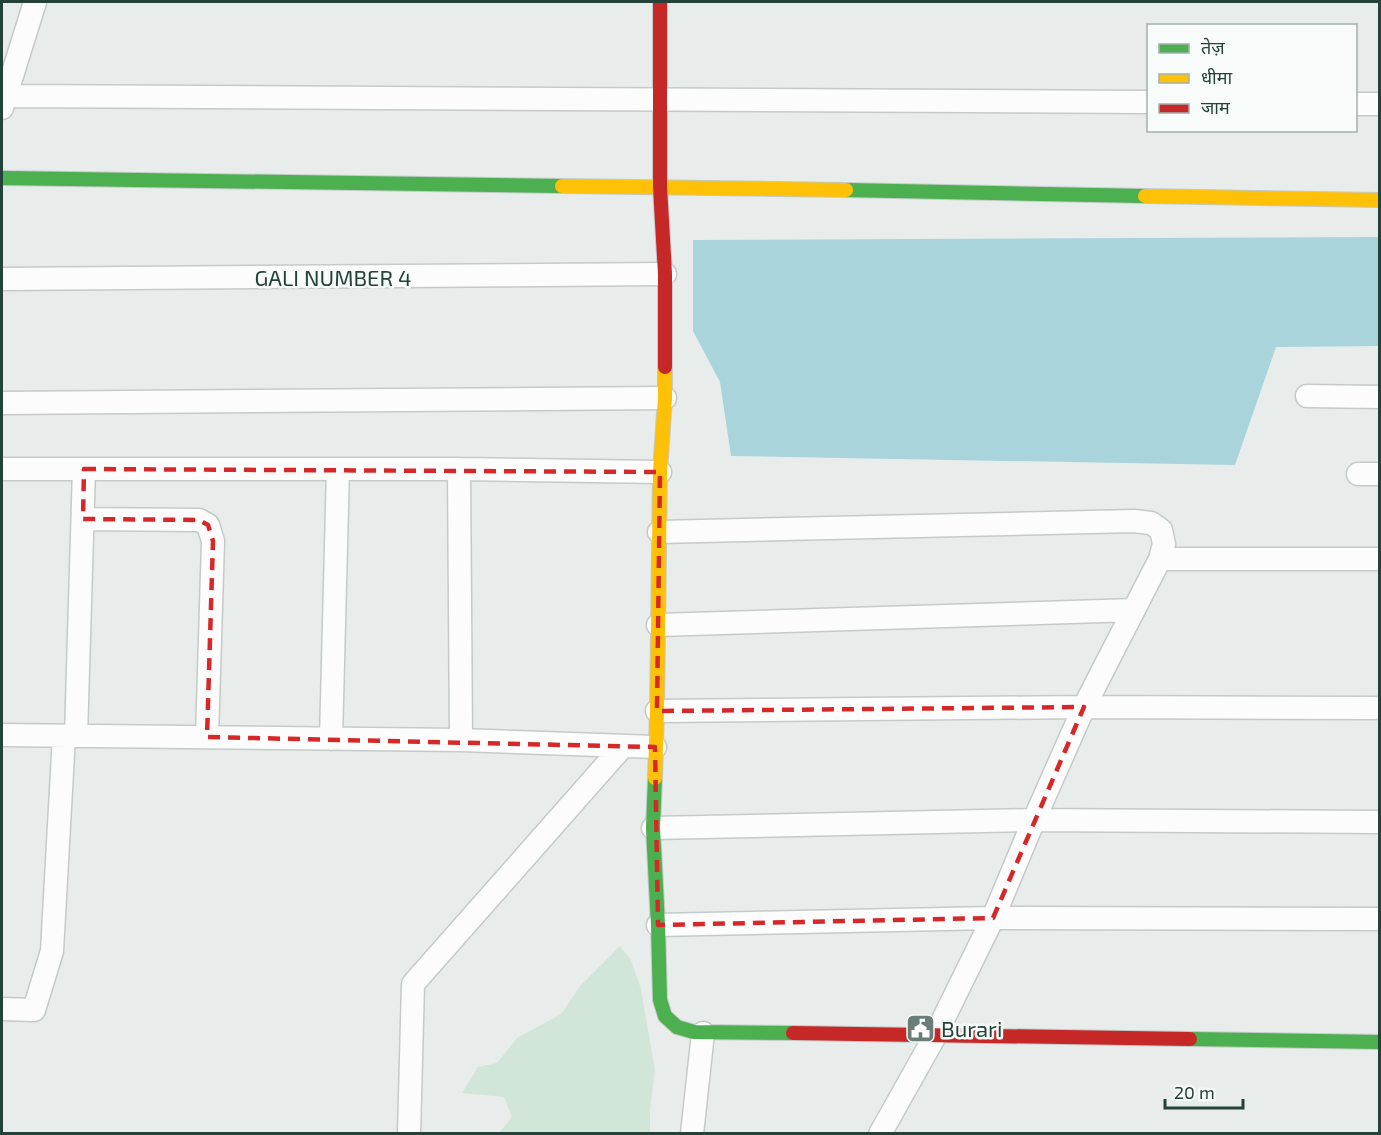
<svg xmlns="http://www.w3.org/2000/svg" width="1381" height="1135" font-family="'Exo 2','Noto Sans Devanagari',sans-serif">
  <rect width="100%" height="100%" fill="#e8edeb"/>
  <path fill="#d1e6d8" d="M620,946L631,960L641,989L655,1070L650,1110V1133H499L512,1117L504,1097L462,1093L478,1067L497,1063L517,1038L561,1014L581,985Z"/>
  <path fill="#a9d4db" d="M1379,237V346L1276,347L1235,465L731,456L720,382L693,331V240Z"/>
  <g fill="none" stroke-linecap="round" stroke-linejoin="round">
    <defs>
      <path id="street" d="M5,96L1148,102
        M1356,104H1380
        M2,108L35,2
        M2,279L665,274
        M1307,396L1380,397
        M2,403L665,398
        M2,469H459L660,472
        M459,469L461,740
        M1358,474H1380
        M83,519L199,520L208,525L213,541L207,737
        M659,532L1134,521L1151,523L1161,530L1164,544L1160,559L1084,707L1034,820L993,918L935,1036L880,1134
        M1160,559H1380
        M658,625L1134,610
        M657,711L1084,707L1380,708
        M2,735L461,740L655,747
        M76,736L84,469
        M331,739L338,469
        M653,828L1034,820L1380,822
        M658,925L993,918L1380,919
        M2,1009L34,1010L52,951L64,736
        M409,1134L413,984L623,746
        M692,1134L703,1033"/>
      <path id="fast" d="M2,178L562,186
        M846,190L1145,196
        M655,778L653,828L658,925L660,1000L665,1016L677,1027L694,1032L793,1033
        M1190,1039L1380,1042"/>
      <path id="slow" d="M562,186L846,190
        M1145,196L1380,200
        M655,778L657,711L660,472L665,398V367"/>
      <path id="jam" d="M660,2V187L665,274V367
        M793,1033L1190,1039"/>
    </defs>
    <use href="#street" stroke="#c5cac8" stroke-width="25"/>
    <use href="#fast" stroke="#c3cbc8" stroke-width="16"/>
    <use href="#slow" stroke="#c3cbc8" stroke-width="16"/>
    <use href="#jam" stroke="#c3cbc8" stroke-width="16"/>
    <use href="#street" stroke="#fcfcfc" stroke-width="22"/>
    <use href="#fast" stroke="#4caf50" stroke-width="14"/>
    <use href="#slow" stroke="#ffc107" stroke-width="14"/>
    <use href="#jam" stroke="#c62828" stroke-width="14"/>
  </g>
  <path fill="none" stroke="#d62828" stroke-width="4.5" stroke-dasharray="12 8" stroke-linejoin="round" d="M84,469L660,472L657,711L1084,707L993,918L658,925L655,747L207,737L213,541L208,525L199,520L83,519Z"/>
  <defs>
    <symbol id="civic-square" viewBox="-11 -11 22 22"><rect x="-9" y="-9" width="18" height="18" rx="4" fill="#697e78" stroke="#f7fbf9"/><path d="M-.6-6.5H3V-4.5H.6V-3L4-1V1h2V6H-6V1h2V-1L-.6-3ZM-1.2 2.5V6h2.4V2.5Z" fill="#fff"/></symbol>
  </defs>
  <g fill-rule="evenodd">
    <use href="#civic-square" x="904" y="1012" width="33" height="33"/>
  </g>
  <g text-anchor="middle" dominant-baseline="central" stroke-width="5" stroke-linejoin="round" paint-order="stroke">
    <g font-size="22" fill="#24423a" stroke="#f7fbf9">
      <text x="333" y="277">GALI NUMBER 4</text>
    </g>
    <g font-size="22" fill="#24423a" stroke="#f7fbf9" text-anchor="start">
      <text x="941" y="1028">Burari</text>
    </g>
  </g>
  <rect width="1381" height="1135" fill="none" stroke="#24423a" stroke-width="6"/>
  <rect x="1147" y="24" width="210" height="108" fill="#f7fbf9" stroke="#a3b1ad" stroke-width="1.5"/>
  <rect x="1159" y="44" width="30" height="9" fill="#4caf50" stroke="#a3b1ad" stroke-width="1.5"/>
  <text x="1201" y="54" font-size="18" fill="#24423a">तेज़</text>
  <rect x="1159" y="74" width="30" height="9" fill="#ffc107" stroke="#a3b1ad" stroke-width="1.5"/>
  <text x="1201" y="84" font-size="18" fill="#24423a">धीमा</text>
  <rect x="1159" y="104" width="30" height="9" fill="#c62828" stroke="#a3b1ad" stroke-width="1.5"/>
  <text x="1201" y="114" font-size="18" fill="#24423a">जाम</text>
  <path d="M1165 1099v9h78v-9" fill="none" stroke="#24423a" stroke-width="3"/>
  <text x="1174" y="1099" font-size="18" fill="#24423a" stroke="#f7fbf9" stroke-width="4.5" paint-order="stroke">20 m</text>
</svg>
